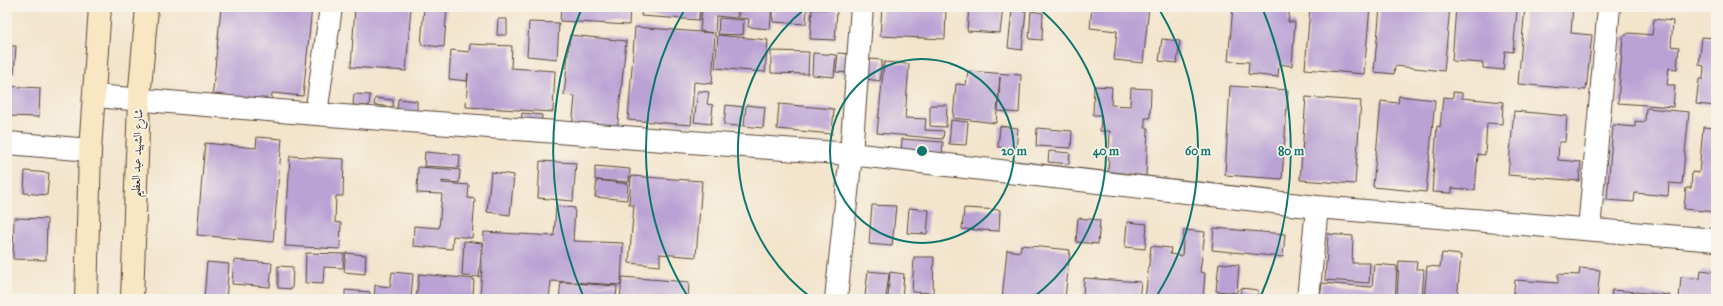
<svg xmlns="http://www.w3.org/2000/svg" width="1723" height="306" font-family="'IM FELL Great Primer',Amiri,serif">
  <rect width="100%" height="100%" fill="#f7f3e8"/>
  <filter id="ink" filterUnits="userSpaceOnUse"><feTurbulence type="fractalNoise" baseFrequency=".025" numOctaves="2"/><feDisplacementMap in="SourceGraphic" scale="8" xChannelSelector="R" yChannelSelector="G"/><feConvolveMatrix kernelMatrix="1 2 1 2 8 2 1 2 1" color-interpolation-filters="sRGB"/></filter>
  <filter id="wash" filterUnits="userSpaceOnUse"><feTurbulence type="fractalNoise" baseFrequency=".012" numOctaves="4" result="noise"/><feDisplacementMap in="SourceGraphic" scale="16" xChannelSelector="R" yChannelSelector="G"/><feGaussianBlur stdDeviation="0.9" result="paint"/><feColorMatrix in="noise" values="0 0 0 0 0 0 0 0 0 0 0 0 0 0 0 0 0 1.4 0 .05"/><feComposite in="paint" operator="in"/></filter>
  <g filter="url(#wash)">
    <rect width="100%" height="100%" fill="#f3e4cc"/>
    <g id="blocks">
      <path fill="#baa3d4" d="M221,7H312L303,96L272,93L271,105L212,99Z
        M355,7H411L406,71L351,67Z
        M424,7H447L444,47L421,45Z
        M561,7H630L629,25L560,21Z
        M642,7H700L699,20L641,16Z
        M702,7H738L737,18L716,16L712,84L694,82L691,125L628,120L635,27L713,33L700,31Z
        M739,7H772L770,29L748,27L749,19L739,18Z
        M773,7H807L806,24L773,22Z
        M882,7H946L945,39L880,36Z
        M969,7H1003L1000,33L967,31Z
        M1092,7H1149L1143,63L1114,60L1117,31L1090,28Z
        M1233,7H1290L1288,22H1295L1292,66L1279,64L1278,77L1248,74L1249,62L1228,61Z
        M1310,7H1370L1364,74L1305,69Z
        M1380,7H1450L1444,71L1395,66L1394,74L1374,72Z
        M1456,7H1483L1517,10L1513,52L1505,51L1503,70L1483,68V63L1452,61Z
        M1525,7H1573L1571,33L1592,35L1586,90L1518,84Z
        M812,9L837,10L835,40L810,39Z
        M1012,10L1026,11L1022,50L1008,48Z
        M1031,11L1043,13L1042,40L1029,39Z
        M719,18L744,20L743,35L718,34Z
        M498,19H507V35H497Z
        M1654,19L1673,21L1671,46L1679,47L1677,69L1669,68L1667,85H1675L1673,107L1618,103L1623,37L1629,33L1652,35Z
        M529,22L559,23L557,59L527,56Z
        M570,35L626,41L617,132L572,128L575,96L564,95Z
        M718,35L768,40L765,72L715,68Z
        M1702,37L1716,38V106L1696,104L1699,79H1703L1704,66L1699,65Z
        M1162,39L1180,41L1177,63L1159,61Z
        M470,44L512,46L511,68L555,71L553,112L466,107L468,73L467,81L449,79L451,50L469,52Z
        M7,46H16L14,74H7Z
        M771,51L809,52L808,74L771,73Z
        M813,53L836,55L834,77L812,75Z
        M838,53L850,54L848,73L836,72Z
        M868,59L882,60L880,81L866,79Z
        M884,62L909,64L905,118L926,119L925,130L944,131L943,139L877,133Z
        M968,71L1021,75L1019,113L998,111L1000,77L996,123L953,118L956,84L966,85Z
        M7,86L40,88L39,117L7,116Z
        M1094,86L1112,87L1111,105L1130,106L1131,88L1151,89L1150,118H1145V128H1148L1146,176L1108,174L1110,131H1100L1101,115H1093Z
        M1230,86L1288,90L1282,179L1225,175Z
        M698,91L709,92L707,104L713,105L711,124L694,122Z
        M1453,92L1462,93V98L1503,102L1502,124L1487,123L1485,155L1478,154L1475,190L1452,188V193L1432,192L1437,126L1440,127L1443,97L1453,98Z
        M354,94L370,95L369,106L353,105Z
        M1399,96L1435,100L1426,192L1373,187L1381,101L1398,103Z
        M1306,97L1361,101L1355,184L1300,180Z
        M375,98L393,100V107L374,105Z
        M398,99L417,101V112L397,110Z
        M779,104L834,109L832,134L777,129Z
        M726,105L743,107L741,126L724,125Z
        M746,105L765,107L763,128L744,126Z
        M930,105H947L946,127L930,126Z
        M1646,108L1689,112L1682,184L1669,183L1668,196L1635,193L1634,202L1607,200L1613,125L1635,127V121L1645,122Z
        M1514,111L1567,116L1565,142H1559L1558,160L1581,162L1579,181L1508,175Z
        M522,113L542,115L541,125L521,123Z
        M951,120L968,122L966,145L949,144Z
        M1000,126L1018,128L1016,149L998,147Z
        M1703,127L1716,128V212L1684,209L1686,188H1691L1692,172L1699,173Z
        M1037,128L1072,131L1071,148L1036,146Z
        M257,137L282,139L273,242L197,235L205,143L256,148Z
        M902,139L943,142L942,155L901,152Z
        M1049,151L1070,153L1069,164L1048,162Z
        M425,152L460,155L459,168L424,166Z
        M290,156L344,159L343,196H336L335,222L341,223L340,249L285,246Z
        M540,161L576,163L573,201L538,198Z
        M595,166L630,169L629,182L595,180Z
        M418,167L460,170L459,183L442,181V183L469,185L468,198L475,199L472,238L453,236L452,249L413,246L414,226L439,228L442,194L417,193Z
        M25,171L49,173L47,195L24,193Z
        M491,172L514,175L510,215L487,212Z
        M631,176L702,181L696,257L660,254V266L629,263L634,205H629Z
        M597,180L628,184L627,200L595,197Z
        M872,205L896,206L892,246L869,244Z
        M556,206L575,208L573,241L623,243L621,285L551,281L549,299H480L484,232L554,236Z
        M909,208L929,210L927,234L907,233Z
        M964,208L1000,210L999,231L962,229Z
        M14,218L47,219L46,260L13,259Z
        M1078,218L1100,220L1098,244L1076,242Z
        M1127,222L1147,224L1145,249L1125,247Z
        M1214,228L1285,234L1283,257L1212,250Z
        M1184,230L1205,232L1200,272L1205,273L1203,299H1145L1151,246L1171,248L1170,254L1182,256Z
        M1328,234L1353,236L1352,263H1370L1369,283L1325,280Z
        M464,241L482,243L479,277L462,276Z
        M1021,245L1070,250L1065,299H1002L1007,250L1020,252Z
        M306,253L344,254L343,268L324,267L323,284L305,283Z
        M346,253L366,255L365,274L344,272Z
        M1442,253L1461,255L1457,299H1424L1427,266L1440,267Z
        M914,257H934L933,293L912,292Z
        M234,260L272,263L270,287L232,284Z
        M1399,261L1417,262L1416,269H1424L1422,299L1397,297Z
        M207,262L229,264L226,299H204Z
        M1219,263L1239,265L1237,293L1216,291Z
        M1374,264L1397,266L1395,299H1320L1322,283L1372,287Z
        M278,266L293,267L292,289L278,288Z
        M1580,268L1600,270L1597,299H1513L1515,280L1558,283V274L1579,275Z
        M1701,270L1716,272V299H1679L1681,277L1700,279Z
        M868,271L889,273L886,299L865,296Z
        M392,272L413,274L411,299H374L375,285L390,287Z
        M890,272L904,274L902,299H888Z
        M419,274L474,279L473,299H416Z
        M622,277L689,282L688,299H620Z
        M1084,278L1141,282L1139,299H1083Z
        M561,282L617,286L616,299H559Z
        M1241,288L1258,290V299H1240Z
        M345,290L370,292V299H345Z
        M1612,290L1670,295L1669,299H1611Z"/>
    </g>
  </g>
  <g filter="url(#ink)">
    <use href="#blocks" fill-opacity="0" stroke="#574638" stroke-width="1"/>
    <g fill="none" stroke-linecap="round" stroke-linejoin="round">
      <defs>
        <path id="street" d="M95,96L316,114L851,154L862,7
          M316,114L331,7
          M7,143L90,150
          M1589,229L1609,7
          M836,299L851,154L1317,207L1716,240
          M1308,299L1317,207"/>
        <path id="secondary" d="M86,299L90,150L100,7
          M132,299L139,100L147,7"/>
      </defs>
      <use href="#street" stroke="#574638" stroke-width="24"/>
      <use href="#secondary" stroke="#574638" stroke-width="24"/>
      <use href="#street" stroke="#fff" stroke-width="22"/>
      <use href="#secondary" stroke="#f9e7c3" stroke-width="22"/>
    </g>
  </g>
  <g fill="none" stroke="#0f766e" stroke-width="2">
    <circle cx="922" cy="151" r="92"/>
    <path d="M813 299A184 184 0 0 1 807 7M1037 7A184 184 0 0 1 1031 299"/>
    <path d="M688 297A276 276 0 0 1 685 9M1159 9A276 276 0 0 1 1156 297"/>
    <path d="M584 298A369 369 0 0 1 581 10M1263 10A369 369 0 0 1 1260 298"/>
  </g>
  <g text-anchor="middle" dominant-baseline="central" stroke-width="3.5" stroke-linejoin="round" paint-order="stroke">
    <g font-size="12" fill="#3b2a1e" stroke="#f7f3e8">
      <text transform="translate(137 153) rotate(-88)">شارع الشهيد عبد العظيم</text>
    </g>
  </g>
  <circle cx="922" cy="151" r="6" fill="#0f766e" stroke="#f7f3e8" stroke-width="2"/>
  <g font-size="12" text-anchor="middle" font-weight="bold" fill="#0f766e" stroke="#f7f3e8" stroke-width="3.5" stroke-linejoin="round" paint-order="stroke">
    <text x="1014" y="155">20 m</text>
    <text x="1106" y="155">40 m</text>
    <text x="1198" y="155">60 m</text>
    <text x="1291" y="155">80 m</text>
  </g>
  <rect width="1723" height="306" fill="none" stroke="#f7f3e8" stroke-width="24"/>
</svg>
